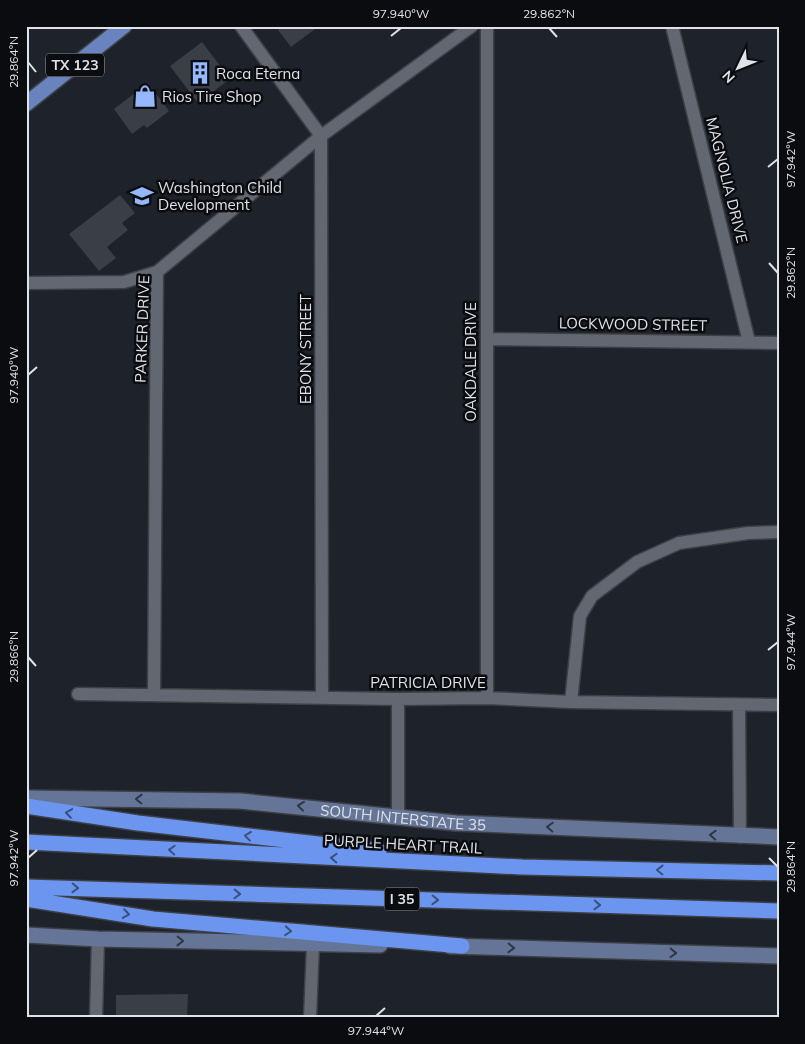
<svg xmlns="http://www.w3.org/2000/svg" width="805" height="1044" font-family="Mulish,sans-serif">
  <rect width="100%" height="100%" fill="#1e222a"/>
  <path fill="#3a3e47" d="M284,26H319L291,47L278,30Z
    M202,42L230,79L198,103L170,66Z
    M148,83L169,111L147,128L144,125L132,134L114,109Z
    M120,195L135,213L122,223L128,230L107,247L116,258L99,271L69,234Z
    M188,994L187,1018H116V995Z"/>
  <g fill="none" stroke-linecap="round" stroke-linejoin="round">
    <defs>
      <path id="street" d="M241,26L321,136L322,698
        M487,26V698
        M672,26L749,342
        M26,283L124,282L157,272L321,136L472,26
        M487,339L779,343
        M78,694L398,699L487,698L571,702L779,705
        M154,695L157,272
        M571,702L580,616L592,596L637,562L679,543L748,533L779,532
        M739,705L740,837
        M398,816V699
        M96,1018L98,939
        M310,1018L313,944"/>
      <g id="secondary">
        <path id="s1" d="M26,798L240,801L456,823L779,837"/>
        <path d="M26,935L98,939L380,945"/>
        <path d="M450,946L779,956"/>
      </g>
      <path id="primary" d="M26,104L124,26"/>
      <path id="highway" d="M26,806L138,823L379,851
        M26,842L522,867L779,873
        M26,887L779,911
        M26,899L153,919L462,946"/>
    </defs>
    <use href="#street" stroke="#3c3f45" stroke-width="15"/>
    <use href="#secondary" stroke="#3c3f45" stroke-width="18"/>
    <use href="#primary" stroke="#3c3f45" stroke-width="18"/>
    <use href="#highway" stroke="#3c3f45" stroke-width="18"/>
    <use href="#street" stroke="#636771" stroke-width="12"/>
    <use href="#secondary" stroke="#657597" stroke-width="15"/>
    <use href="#primary" stroke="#6883bd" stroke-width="15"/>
    <use href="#highway" stroke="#6b95ef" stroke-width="15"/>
  </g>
  <defs><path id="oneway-chevron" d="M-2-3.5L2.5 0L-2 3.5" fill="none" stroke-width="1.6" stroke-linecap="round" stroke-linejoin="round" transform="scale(1.25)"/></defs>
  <g stroke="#2e3645">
    <use href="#oneway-chevron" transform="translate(139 799) rotate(-179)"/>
    <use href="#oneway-chevron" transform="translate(301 806) rotate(-174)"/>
    <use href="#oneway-chevron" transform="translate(550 827) rotate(-177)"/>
    <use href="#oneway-chevron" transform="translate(713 835) rotate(-177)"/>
    <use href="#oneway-chevron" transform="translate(180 941) rotate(1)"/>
    <use href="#oneway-chevron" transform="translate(511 948) rotate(2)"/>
    <use href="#oneway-chevron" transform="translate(673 953) rotate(2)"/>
  </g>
  <g stroke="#3a507f">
    <use href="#oneway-chevron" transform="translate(69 813) rotate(-171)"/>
    <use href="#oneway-chevron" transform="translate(248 836) rotate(-173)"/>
    <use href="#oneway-chevron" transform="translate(172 850) rotate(-177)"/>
    <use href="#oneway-chevron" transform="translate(334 858) rotate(-177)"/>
    <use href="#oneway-chevron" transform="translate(660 870) rotate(-179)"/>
    <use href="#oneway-chevron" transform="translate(75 888) rotate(2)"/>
    <use href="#oneway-chevron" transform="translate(237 894) rotate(2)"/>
    <use href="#oneway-chevron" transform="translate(435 900) rotate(2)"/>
    <use href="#oneway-chevron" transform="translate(597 905) rotate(2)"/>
    <use href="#oneway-chevron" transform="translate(126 914) rotate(9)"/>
    <use href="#oneway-chevron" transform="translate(288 931) rotate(5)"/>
  </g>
  <path fill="none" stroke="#dfe2e7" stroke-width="2" d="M549,28L557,37M391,36L401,28M28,62L36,72M768,167L778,159M769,263L778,273M28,375L37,367M768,650L778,642M28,657L36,666M28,858L37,850M769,858L778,867M376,1016L385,1008"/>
  <defs>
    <symbol id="building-bare" viewBox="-9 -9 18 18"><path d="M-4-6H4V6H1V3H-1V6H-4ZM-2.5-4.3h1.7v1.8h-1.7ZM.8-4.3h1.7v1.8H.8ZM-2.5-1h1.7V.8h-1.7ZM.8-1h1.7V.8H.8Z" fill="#94b7fd" stroke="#0a0c0f" stroke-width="2.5" paint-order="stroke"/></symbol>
    <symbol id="shop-bare" viewBox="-9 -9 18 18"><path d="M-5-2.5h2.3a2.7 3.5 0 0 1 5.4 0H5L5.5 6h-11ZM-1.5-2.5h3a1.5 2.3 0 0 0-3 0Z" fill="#94b7fd" stroke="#0a0c0f" stroke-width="2.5" paint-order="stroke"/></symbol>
    <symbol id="school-bare" viewBox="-9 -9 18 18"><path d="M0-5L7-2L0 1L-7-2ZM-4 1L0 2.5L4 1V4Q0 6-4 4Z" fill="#94b7fd" stroke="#0a0c0f" stroke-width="2.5" paint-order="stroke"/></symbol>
  </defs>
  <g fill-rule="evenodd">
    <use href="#building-bare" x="184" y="57" width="32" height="32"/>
    <use href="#shop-bare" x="129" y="80" width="32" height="32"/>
    <use href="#school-bare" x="126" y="180" width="32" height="32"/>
  </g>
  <g text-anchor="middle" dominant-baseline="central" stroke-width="5" stroke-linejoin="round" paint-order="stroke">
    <g fill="#0a0c0f" stroke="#9fa2a6" stroke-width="1">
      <rect x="46" y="53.5" width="58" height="23" rx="4"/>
      <rect x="384.5" y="887.5" width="35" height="23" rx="4"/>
    </g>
    <g font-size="14" font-weight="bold" fill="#dfe2e7">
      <text x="75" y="65">TX 123</text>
      <text x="402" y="899">I 35</text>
    </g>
    <g font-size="15" fill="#dfe2e7" stroke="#0a0c0f" text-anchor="start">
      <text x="216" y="73">Roca Eterna</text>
      <text x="162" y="96">Rios Tire Shop</text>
      <text x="158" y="187">Washington Child<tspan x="158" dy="17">Development</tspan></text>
    </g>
    <g font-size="15" fill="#dfe2e7" stroke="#0a0c0f">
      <text transform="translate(727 180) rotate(76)">MAGNOLIA DRIVE</text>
      <text transform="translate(633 324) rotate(1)">LOCKWOOD STREET</text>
      <text transform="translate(142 329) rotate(-88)">PARKER DRIVE</text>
      <text transform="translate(305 349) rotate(-90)">EBONY STREET</text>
      <text transform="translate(470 362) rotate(-90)">OAKDALE DRIVE</text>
      <text x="428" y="682">PATRICIA DRIVE</text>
      <text stroke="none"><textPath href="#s1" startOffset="378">SOUTH INTERSTATE 35</textPath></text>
      <text transform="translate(403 844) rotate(3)">PURPLE HEART TRAIL</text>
    </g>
  </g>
  <rect width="805" height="1044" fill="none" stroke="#0a0c0f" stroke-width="55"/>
  <g transform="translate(738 68) rotate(227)" stroke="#0a0c0f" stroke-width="4" paint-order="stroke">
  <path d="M0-4L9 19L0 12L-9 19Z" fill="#dfe2e7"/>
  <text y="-8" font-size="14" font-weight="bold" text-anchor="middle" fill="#dfe2e7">N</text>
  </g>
  <rect x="28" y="28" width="750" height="988" fill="none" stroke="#dfe2e7" stroke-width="2"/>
  <g font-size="12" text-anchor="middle" fill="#dfe2e7">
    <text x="401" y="18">97.940°W</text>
    <text x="549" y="18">29.862°N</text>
    <text transform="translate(14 62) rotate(-90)" y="4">29.864°N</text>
    <text transform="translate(791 159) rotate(-90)" y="4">97.942°W</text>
    <text transform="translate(791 273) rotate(-90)" y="4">29.862°N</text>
    <text transform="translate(14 375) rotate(-90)" y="4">97.940°W</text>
    <text transform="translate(791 642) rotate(-90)" y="4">97.944°W</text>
    <text transform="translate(14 657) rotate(-90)" y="4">29.866°N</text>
    <text transform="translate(14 858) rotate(-90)" y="4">97.942°W</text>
    <text transform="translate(791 867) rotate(-90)" y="4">29.864°N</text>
    <text x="376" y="1035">97.944°W</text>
  </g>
</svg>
